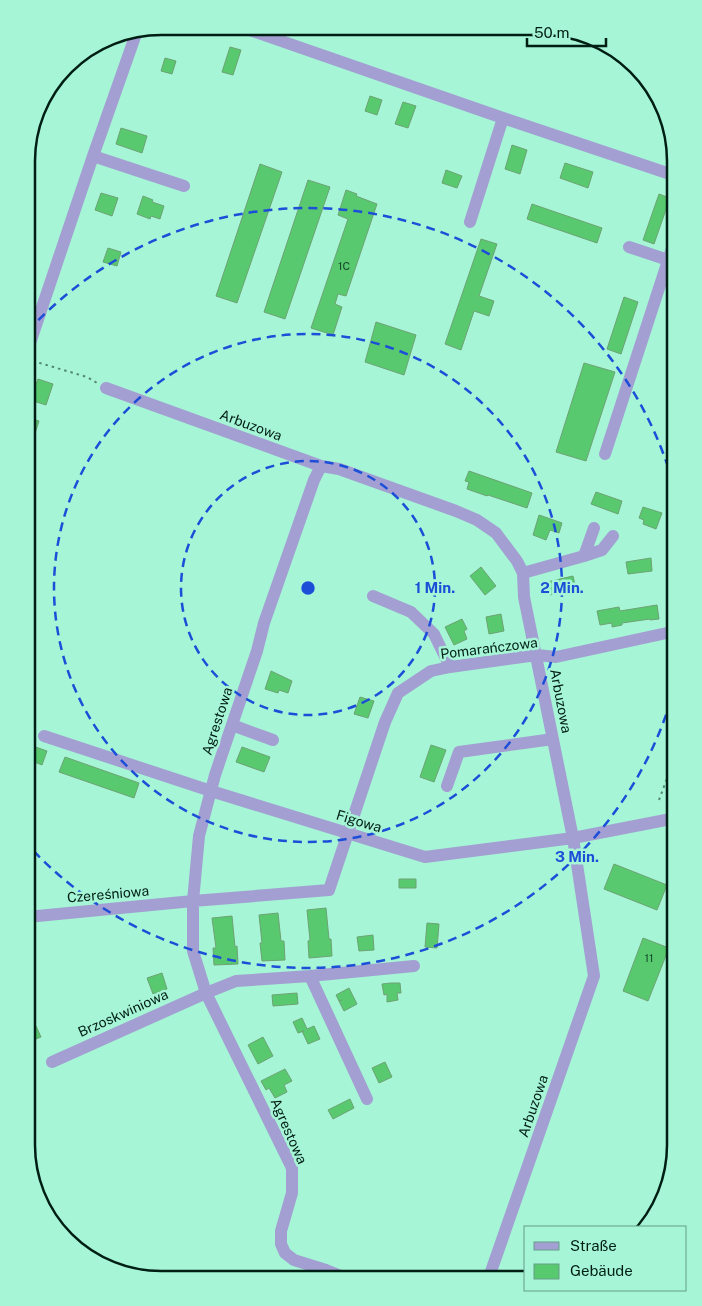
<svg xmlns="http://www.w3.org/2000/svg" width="702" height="1306" font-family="'Public Sans',sans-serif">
  <rect width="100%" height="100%" fill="#a6f5d6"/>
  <path fill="#58c96f" stroke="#6da374" d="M230,47L241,50L233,75L222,72Z
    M165,58L176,61L172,74L161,71Z
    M370,96L382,100L377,115L365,111Z
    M403,102L416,106L408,128L395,124Z
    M121,128L147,136L142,153L116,144Z
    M512,145L527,150L520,174L505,169Z
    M565,163L593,172L588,188L560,178Z
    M260,164L282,172L237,303L216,296Z
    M446,170L462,176L457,188L442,183Z
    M308,180L330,187L285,319L264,312Z
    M346,190L357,194L356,196L377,204L346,296L338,294L335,304L342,307L333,335L311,328L348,219L338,215Z
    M101,193L118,198L112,216L95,210Z
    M659,194L670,198L654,244L643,240Z
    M143,196L153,200L152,202L164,206L160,219L151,216L150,219L137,214Z
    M532,204L602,228L597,243L527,219Z
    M481,239L497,244L479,296L494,301L489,316L474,311L461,350L445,344Z
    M108,248L121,252L117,266L103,262Z
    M624,297L638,302L621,354L607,349Z
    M376,322L416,335L404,375L365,362Z
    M584,363L615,372L586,461L556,452Z
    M38,379L53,384L46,405L30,400Z
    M27,417L39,421L29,452H27Z
    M469,471L532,493L527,508L488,495L487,496L467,489L469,482L465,481Z
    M596,492L622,501L618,514L591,504Z
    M643,507L662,513L656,529L643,524L644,520L639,518Z
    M539,515L562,523L559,533L550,530L546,540L533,535Z
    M651,558L652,571L628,574L626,562Z
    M481,567L496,586L485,595L470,576Z
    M573,576L576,589L550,595L547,582Z
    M657,605L659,619L650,620V619L622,623V625L612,627V623L600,625L597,611L619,607L620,611Z
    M501,614L504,631L489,634L486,617Z
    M462,619L467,629L464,631L467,639L454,645L445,627Z
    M271,671L292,681L288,693L279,690L278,693L265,689Z
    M360,697L374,701L368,718L354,714Z
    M27,744L47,751L42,765L27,759Z
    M431,745L446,750L434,782L420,777Z
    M242,747L270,757L264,772L236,762Z
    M65,757L139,783L134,798L59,772Z
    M614,864L667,885L657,910L604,889Z
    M399,879H416V888H399Z
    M326,908L329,939H331L332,956L309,958L308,941L310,940L307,910Z
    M278,913L281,941H284L285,960L262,961L260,943H262L259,915Z
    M232,916L235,947L237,946L238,964L214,965L213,948H216L212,918Z
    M427,923L439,924L437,948L425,947Z
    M373,935L374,950L359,951L357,937Z
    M643,938L669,948L648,1001L623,991Z
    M162,973L167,989L153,994L147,978Z
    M391,983H400L401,993H397L398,1000L387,1002V994L384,995L382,984Z
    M349,988L357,1004L344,1011L339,1001L342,1000L339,1001L336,995Z
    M297,993L298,1004L273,1006L272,995Z
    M302,1018L307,1029L314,1026L320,1039L308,1044L302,1031H304L298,1033L293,1022Z
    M36,1026L41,1037L26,1043V1031Z
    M263,1037L273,1056L258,1064L248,1045Z
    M385,1062L392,1077L379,1083L372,1068Z
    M285,1069L292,1081L284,1085L287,1092L275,1098L269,1088L266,1090L261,1081Z
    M350,1099L354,1108L333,1119L328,1110Z"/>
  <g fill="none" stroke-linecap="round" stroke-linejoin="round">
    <path stroke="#538a75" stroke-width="2" stroke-dasharray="2.5 4" stroke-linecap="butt" d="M33,361L87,377L97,383
      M659,800L669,773L676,738"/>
    <path stroke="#a39fd2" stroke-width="12" d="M241,27L503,118L676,176
      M93,156L184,186
      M470,222L503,118
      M629,247L668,260
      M27,352L93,156L137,31
      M106,388L321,466L339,469L456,511L477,520L496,533L517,561L523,573L524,597L573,838L594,976L488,1280
      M605,454L676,236
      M321,466L314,480L264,623L257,651L215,775L199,836L193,901V951L206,993L292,1168V1193L281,1231V1244L285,1253L294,1260L326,1270L348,1279
      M594,528L584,556L602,550L613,536
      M523,573L584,556
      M373,596L411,612L434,634L450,667
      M232,725L273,740
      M44,736L211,791L425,857L573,838L676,818
      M447,786L459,752L553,739
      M27,917L193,901L329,890L385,722L398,693L431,671L450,667L537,655L556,657L676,631
      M310,976L367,1099
      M52,1062L206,993L236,981L310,976L414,966"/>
  </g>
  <g fill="none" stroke="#1d4ed8" stroke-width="2.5" stroke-dasharray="9 6">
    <circle cx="308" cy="588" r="127"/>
    <circle cx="308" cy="588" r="254"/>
    <path d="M675 686A380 380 0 0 1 28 845M28 331A380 380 0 0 1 675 490"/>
  </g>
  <g text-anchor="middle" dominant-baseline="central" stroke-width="5" stroke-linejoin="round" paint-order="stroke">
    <g font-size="11" fill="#164a2b">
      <text x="344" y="266">1C</text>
      <text x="649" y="958">11</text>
    </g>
    <g font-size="14" fill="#001f14" stroke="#a6f5d6">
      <text transform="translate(251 425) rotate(20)">Arbuzowa</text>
      <text transform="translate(489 648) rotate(-7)">Pomarańczowa</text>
      <text transform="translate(561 701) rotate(79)">Arbuzowa</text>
      <text transform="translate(217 721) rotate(-72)">Agrestowa</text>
      <text transform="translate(359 821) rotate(17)">Figowa</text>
      <text transform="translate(108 894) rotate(-5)">Czereśniowa</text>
      <text transform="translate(123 1013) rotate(-24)">Brzoskwiniowa</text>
      <text transform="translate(533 1106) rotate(-71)">Arbuzowa</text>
      <text transform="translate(289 1131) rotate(66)">Agrestowa</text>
    </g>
  </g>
  <path d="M0 0H702V1306H0ZM161 35H541A126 126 0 0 1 667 161V1145A126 126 0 0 1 541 1271H161A126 126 0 0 1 35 1145V161A126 126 0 0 1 161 35Z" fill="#a6f5d6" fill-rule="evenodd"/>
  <path fill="none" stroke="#001f14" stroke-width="2.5" d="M161 35H541A126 126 0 0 1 667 161V1145A126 126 0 0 1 541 1271H161A126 126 0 0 1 35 1145V161A126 126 0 0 1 161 35Z"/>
  <circle cx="308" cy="588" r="8" fill="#1d4ed8" stroke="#a6f5d6" stroke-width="2.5"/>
  <g font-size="15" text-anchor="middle" font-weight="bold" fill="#1d4ed8" stroke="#a6f5d6" stroke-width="5" stroke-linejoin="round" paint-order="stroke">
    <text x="435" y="593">1 Min.</text>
    <text x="562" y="593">2 Min.</text>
    <text x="577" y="862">3 Min.</text>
  </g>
  <rect x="524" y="1226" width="162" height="65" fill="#a6f5d6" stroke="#649f88"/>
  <rect x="534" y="1242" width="25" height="8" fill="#a39fd2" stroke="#649f88"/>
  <text x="570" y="1251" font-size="15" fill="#001f14">Straße</text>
  <rect x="534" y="1264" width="25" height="15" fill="#58c96f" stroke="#649f88"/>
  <text x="570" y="1276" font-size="15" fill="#001f14">Gebäude</text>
  <path d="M527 38v8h79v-8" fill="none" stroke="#001f14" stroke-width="2.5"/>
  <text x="534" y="38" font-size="15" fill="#001f14" stroke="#a6f5d6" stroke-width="4" paint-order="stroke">50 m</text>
</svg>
